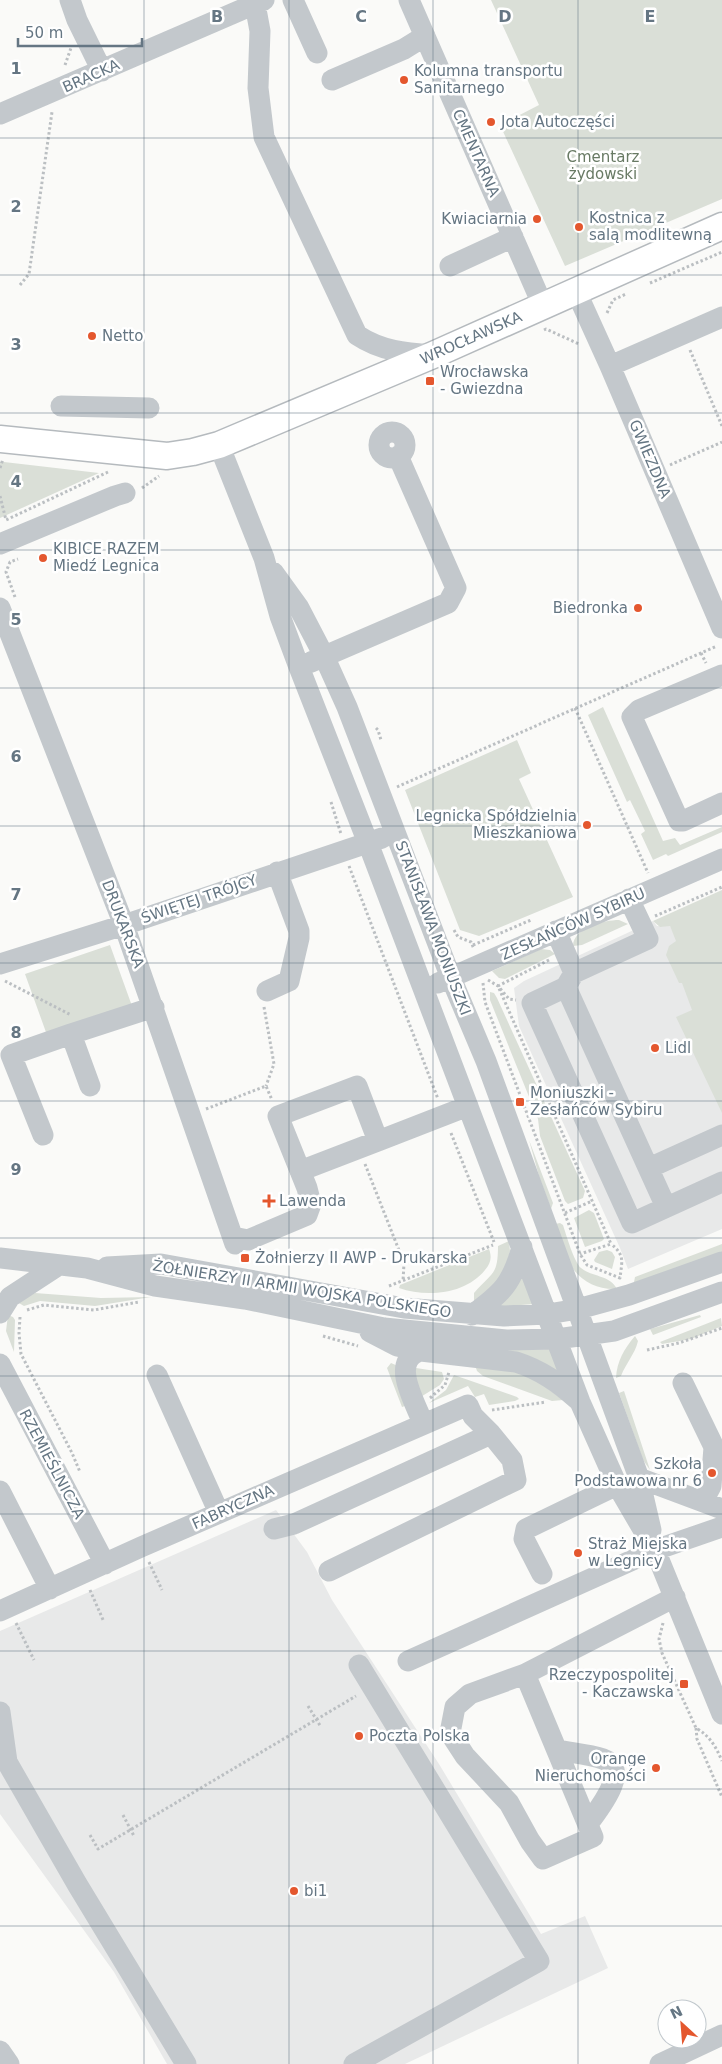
<svg xmlns="http://www.w3.org/2000/svg" width="722" height="2064" font-family="'DejaVu Sans',sans-serif">
  <rect width="100%" height="100%" fill="#fafaf8"/>
  <path fill="#e8e9e9" d="M653,921L657,926H670L722,1029V1229L628,1269L620,1248L519,1026L514,988L524,981Z
    M276,1510L307,1552L332,1600L439,1764L541,1934L585,1916L608,1968L405,2064H167L114,1972L0,1814V1631Z"/>
  <path fill="#dadfd7" d="M491,0H722V199L565,266L500,125L539,105Z
    M0,462H4L99,473L0,518Z
    M603,707L663,841L675,838L680,845L722,827V832L668,856L666,854L653,860L641,834L645,831L630,800L627,802L588,715Z
    M517,740L531,773L519,779L573,897L479,936L460,930L405,790Z
    M722,890V1113L676,1017L692,1010L682,983H679L666,955L669,946L676,941L670,926L660,927L653,921Z
    M619,920L628,924L582,945L573,946C573,928 604,920 619,920Z
    M110,945L132,1006L47,1035L25,974Z
    M541,949L550,950L555,954L505,979L499,978L492,971Z
    M490,992L494,993L497,998L585,1191L583,1198L568,1204L565,1201L540,1136L538,1119L490,1000Z
    M529,1140L553,1203L551,1209L539,1176Z
    M589,1210L594,1213L604,1239L602,1241L585,1247L574,1218Z
    M560,1223L563,1225C566,1234 574,1262 581,1268C592,1277 610,1275 617,1289C599,1290 584,1283 573,1269L555,1224Z
    M509,1241L510,1251L503,1278L474,1302V1293C492,1272 498,1276 498,1246Z
    M722,1244V1253L635,1283L634,1282L635,1277Z
    M489,1249C492,1257 491,1263 485,1270C466,1294 427,1298 399,1288L400,1285Z
    M607,1250L612,1252L615,1257L612,1269L595,1262L594,1260L599,1252Z
    M520,1272L534,1304L497,1307Z
    M35,1293L101,1298L151,1297L95,1306L40,1301L24,1306L17,1302Z
    M8,1315L13,1317L15,1320L14,1352L6,1331Z
    M700,1315L701,1317L653,1335L650,1329Z
    M721,1318L722,1326L691,1339L662,1344L660,1342Z
    M635,1336L638,1341C635,1354 626,1363 621,1376L616,1378C617,1361 624,1349 635,1336Z
    M552,1349L561,1376L508,1350Z
    M391,1363L398,1366L408,1405L402,1407L387,1368Z
    M475,1365L528,1374L563,1400L552,1401L483,1376L477,1371Z
    M416,1368L442,1372L444,1379L440,1385L419,1398L414,1384Z
    M454,1375L517,1397L519,1399L515,1401L489,1405L484,1394L475,1397L468,1386L429,1403L446,1390Z
    M624,1391L650,1470L643,1460L619,1393Z"/>
  <g fill="none" stroke-linecap="round" stroke-linejoin="round">
    <defs>
      <path id="major" d="M0,439L167,456L193,452L219,445L433,355L722,226"/>
    </defs>
    <use href="#major" stroke="#b5babe" stroke-width="29"/>
    <path stroke="#bbbfc2" stroke-width="3" stroke-dasharray="2.5 2.5" stroke-linecap="butt" d="M65,65L71,48
      M650,283L722,252
      M20,285L29,274L52,112
      M607,313L613,300L626,294
      M544,330L546,329L579,344
      M690,350L722,426
      M670,465L722,442
      M0,468L3,459
      M142,488L159,476
      M0,496L6,520L108,472
      M15,597L6,572L10,562L18,559
      M701,653L706,663
      M575,708L648,873
      M376,728L378,730L381,740
      M397,787L717,646
      M331,802L341,834
      M349,866L438,1099
      M655,916L722,887
      M454,930L458,937L471,942L474,949
      M473,945L531,920
      M549,960L498,986L611,1244L580,1254
      M488,980L498,986L509,999L516,1000
      M5,981L71,1015
      M483,983L485,1002L580,1254L587,1265L620,1278C622,1261 625,1255 611,1244
      M264,1007L274,1064L266,1086
      M206,1109L266,1086L272,1100
      M451,1133L494,1242
      M365,1164L404,1263L403,1281
      M565,1213L592,1201
      M389,1286L493,1245
      M27,1310L44,1305L94,1310L139,1302
      M20,1317L19,1333L21,1354L72,1453L80,1472
      M323,1336L358,1346
      M647,1350L679,1343L722,1328
      M430,1398L445,1385L449,1372
      M492,1410L546,1402
      M149,1562L162,1590
      M90,1590L104,1622
      M16,1623L34,1660
      M663,1623L659,1639L662,1653L696,1728C710,1736 716,1747 722,1761
      M308,1706L321,1727
      M696,1728L697,1739L722,1797
      M123,1815L134,1836
      M90,1835L98,1849L356,1696"/>
    <path stroke="#c3c8cc" stroke-width="21" d="M70,0L77,20L102,71
      M293,0L317,53
      M409,0L543,306
      M255,4L260,31L258,88L264,137L357,335C381,351 405,353 433,355
      M332,80L404,49L425,36
      M0,114L264,0
      M450,266L513,237
      M576,291L610,366L722,628
      M610,366L722,317
      M61,406L149,408
      M379 445a13 13 0 1 1 26 0a13 13 0 1 1-26 0Z
      M219,445L264,558L280,616L299,667L368,843L580,1402L617,1485L655,1550L722,1714
      M0,544L115,496L125,493
      M273,572L299,608L324,656L347,707L451,978L486,1061L639,1478L651,1530
      M0,608L124,925L235,1244
      M311,662L448,603L456,588L398,456
      M722,675L639,710L632,717L679,821H683L722,803
      M556,931L574,973L567,985
      M0,964L124,925L382,838
      M574,973L648,939L629,899
      M438,983L722,859
      M267,991L289,981L299,938V931L277,872
      M90,1086L71,1034L154,1007
      M43,1135L11,1055L71,1034
      M378,1141L468,1106
      M649,1168L722,1135
      M666,1207L566,987L532,1003L632,1223L722,1182
      M233,1237L248,1240L307,1215L311,1204L307,1188L278,1116L357,1086L378,1141L300,1171
      M0,1258L87,1268L155,1286L245,1299L384,1328L506,1340L557,1339L614,1331L722,1292
      M107,1267L161,1264L404,1308L504,1316L548,1314L578,1309L629,1295L722,1262
      M0,1313L10,1297L59,1265
      M472,1315C502,1293 512,1284 522,1247
      M370,1332L397,1346L421,1351L516,1362C541,1370 559,1383 578,1400
      M421,1351C389,1360 415,1402 423,1423
      M0,1364L105,1564
      M157,1375L219,1513
      M683,1383L714,1447L711,1486L703,1501
      M639,1478L722,1509
      M0,1491L50,1589
      M329,1571L516,1480L512,1460L491,1434
      M542,1574L524,1539L526,1529L617,1485
      M0,1611L141,1547L468,1405L473,1416L491,1434L294,1524L274,1529
      M408,1661L655,1550L722,1527
      M525,1674L593,1837L543,1859L530,1841L509,1803L465,1756L450,1733L455,1707L470,1694L525,1674L675,1597
      M0,1712L7,1762L77,1884L186,2064
      M557,1750C572,1753 589,1754 603,1759C632,1769 598,1810 588,1824
      M0,2051L9,2064
      M354,2064L539,1961L359,1665
      M660,2064L722,2035"/>
    <use href="#major" stroke="#fff" stroke-width="26"/>
  </g>
  <path fill="none" stroke="#657683" stroke-width="1" stroke-opacity="0.55" d="M144,0V2064M289,0V2064M433,0V2064M578,0V2064M0,138H722M0,275H722M0,413H722M0,550H722M0,688H722M0,826H722M0,963H722M0,1101H722M0,1238H722M0,1376H722M0,1514H722M0,1651H722M0,1789H722M0,1926H722"/>
  <g fill="#e4572e" stroke="#fff" stroke-width="2">
    <circle cx="404" cy="80" r="5"/>
    <circle cx="491" cy="122" r="5"/>
    <circle cx="537" cy="219" r="5"/>
    <circle cx="579" cy="227" r="5"/>
    <circle cx="92" cy="336" r="5"/>
    <rect x="425" y="376" width="10" height="10" rx="2.5"/>
    <circle cx="43" cy="558" r="5"/>
    <circle cx="638" cy="608" r="5"/>
    <circle cx="587" cy="825" r="5"/>
    <circle cx="655" cy="1048" r="5"/>
    <rect x="515" y="1097" width="10" height="10" rx="2.5"/>
    <path d="M266.5 1193.5h5v5h5v5h-5v5h-5v-5h-5v-5h5z"/>
    <rect x="240" y="1253" width="10" height="10" rx="2.5"/>
    <circle cx="712" cy="1473" r="5"/>
    <circle cx="578" cy="1553" r="5"/>
    <rect x="679" y="1679" width="10" height="10" rx="2.5"/>
    <circle cx="359" cy="1736" r="5"/>
    <circle cx="656" cy="1768" r="5"/>
    <circle cx="294" cy="1891" r="5"/>
  </g>
  <g text-anchor="middle" dominant-baseline="central" stroke-width="5" stroke-linejoin="round" paint-order="stroke">
    <g font-size="15" fill="#657683" stroke="#fff" text-anchor="start">
      <text x="414" y="71">Kolumna transportu<tspan x="414" dy="17">Sanitarnego</tspan></text>
      <text x="501" y="122">Jota Autoczęści</text>
      <text x="589" y="218">Kostnica z<tspan x="589" dy="17">salą modlitewną</tspan></text>
      <text x="527" y="219" text-anchor="end">Kwiaciarnia</text>
      <text x="102" y="336">Netto</text>
      <text x="440" y="372">Wrocławska<tspan x="440" dy="17">- Gwiezdna</tspan></text>
      <text x="53" y="549">KIBICE RAZEM<tspan x="53" dy="17">Miedź Legnica</tspan></text>
      <text x="628" y="608" text-anchor="end">Biedronka</text>
      <text x="577" y="816" text-anchor="end">Legnicka Spółdzielnia<tspan x="577" dy="17">Mieszkaniowa</tspan></text>
      <text x="665" y="1048">Lidl</text>
      <text x="530" y="1093">Moniuszki -<tspan x="530" dy="17">Zesłańców Sybiru</tspan></text>
      <text x="279" y="1201">Lawenda</text>
      <text x="255" y="1258">Żołnierzy II AWP - Drukarska</text>
      <text x="702" y="1464" text-anchor="end">Szkoła<tspan x="702" dy="17">Podstawowa nr 6</tspan></text>
      <text x="588" y="1544">Straż Miejska<tspan x="588" dy="17">w Legnicy</tspan></text>
      <text x="674" y="1675" text-anchor="end">Rzeczypospolitej<tspan x="674" dy="17">- Kaczawska</tspan></text>
      <text x="369" y="1736">Poczta Polska</text>
      <text x="646" y="1759" text-anchor="end">Orange<tspan x="646" dy="17">Nieruchomości</tspan></text>
      <text x="304" y="1891">bi1</text>
    </g>
    <g font-size="15" fill="#657683" stroke="#fff">
      <text transform="translate(91 76) rotate(-24)">BRACKA</text>
      <text transform="translate(476 153) rotate(66)">CMENTARNA</text>
      <text transform="translate(471 338) rotate(-24)">WROCŁAWSKA</text>
      <text transform="translate(650 459) rotate(67)">GWIEZDNA</text>
      <text transform="translate(199 899) rotate(-19)">ŚWIĘTEJ TRÓJCY</text>
      <text transform="translate(123 924) rotate(69)">DRUKARSKA</text>
      <text transform="translate(573 924) rotate(-24)">ZESŁAŃCÓW SYBIRU</text>
      <text transform="translate(433 928) rotate(69)">STANISŁAWA MONIUSZKI</text>
      <text transform="translate(302 1289) rotate(9)">ŻOŁNIERZY II ARMII WOJSKA POLSKIEGO</text>
      <text transform="translate(52 1464) rotate(62)">RZEMIEŚLNICZA</text>
      <text transform="translate(233 1507) rotate(-24)">FABRYCZNA</text>
    </g>
    <g font-size="15" fill="#687a64" stroke="#fff">
      <text x="603" y="157">Cmentarz<tspan x="603" dy="17">żydowski</tspan></text>
    </g>
  </g>
  <g font-size="16" text-anchor="middle" font-weight="bold" fill="#657683" stroke="#fff" stroke-width="5" stroke-linejoin="round" paint-order="stroke">
    <text x="217" y="22">B</text>
    <text x="361" y="22">C</text>
    <text x="505" y="22">D</text>
    <text x="650" y="22">E</text>
    <text x="16" y="74">1</text>
    <text x="16" y="212">2</text>
    <text x="16" y="350">3</text>
    <text x="16" y="487">4</text>
    <text x="16" y="625">5</text>
    <text x="16" y="762">6</text>
    <text x="16" y="900">7</text>
    <text x="16" y="1038">8</text>
    <text x="16" y="1175">9</text>
  </g>
  <g transform="translate(682 2024) rotate(334)"><circle r="24" fill="#ffffff" stroke="#c1c8cd"/>
  <path d="M0-4L9 19L0 12L-9 19Z" fill="#e4572e"/>
  <text y="-8" font-size="14" font-weight="bold" text-anchor="middle" fill="#657683">N</text>
  </g>
  <path d="M18 38v8h124v-8" fill="none" stroke="#657683" stroke-width="2.5"/>
  <text x="25" y="38" font-size="15" fill="#657683" stroke="#ffffff" stroke-width="4" paint-order="stroke">50 m</text>
</svg>
